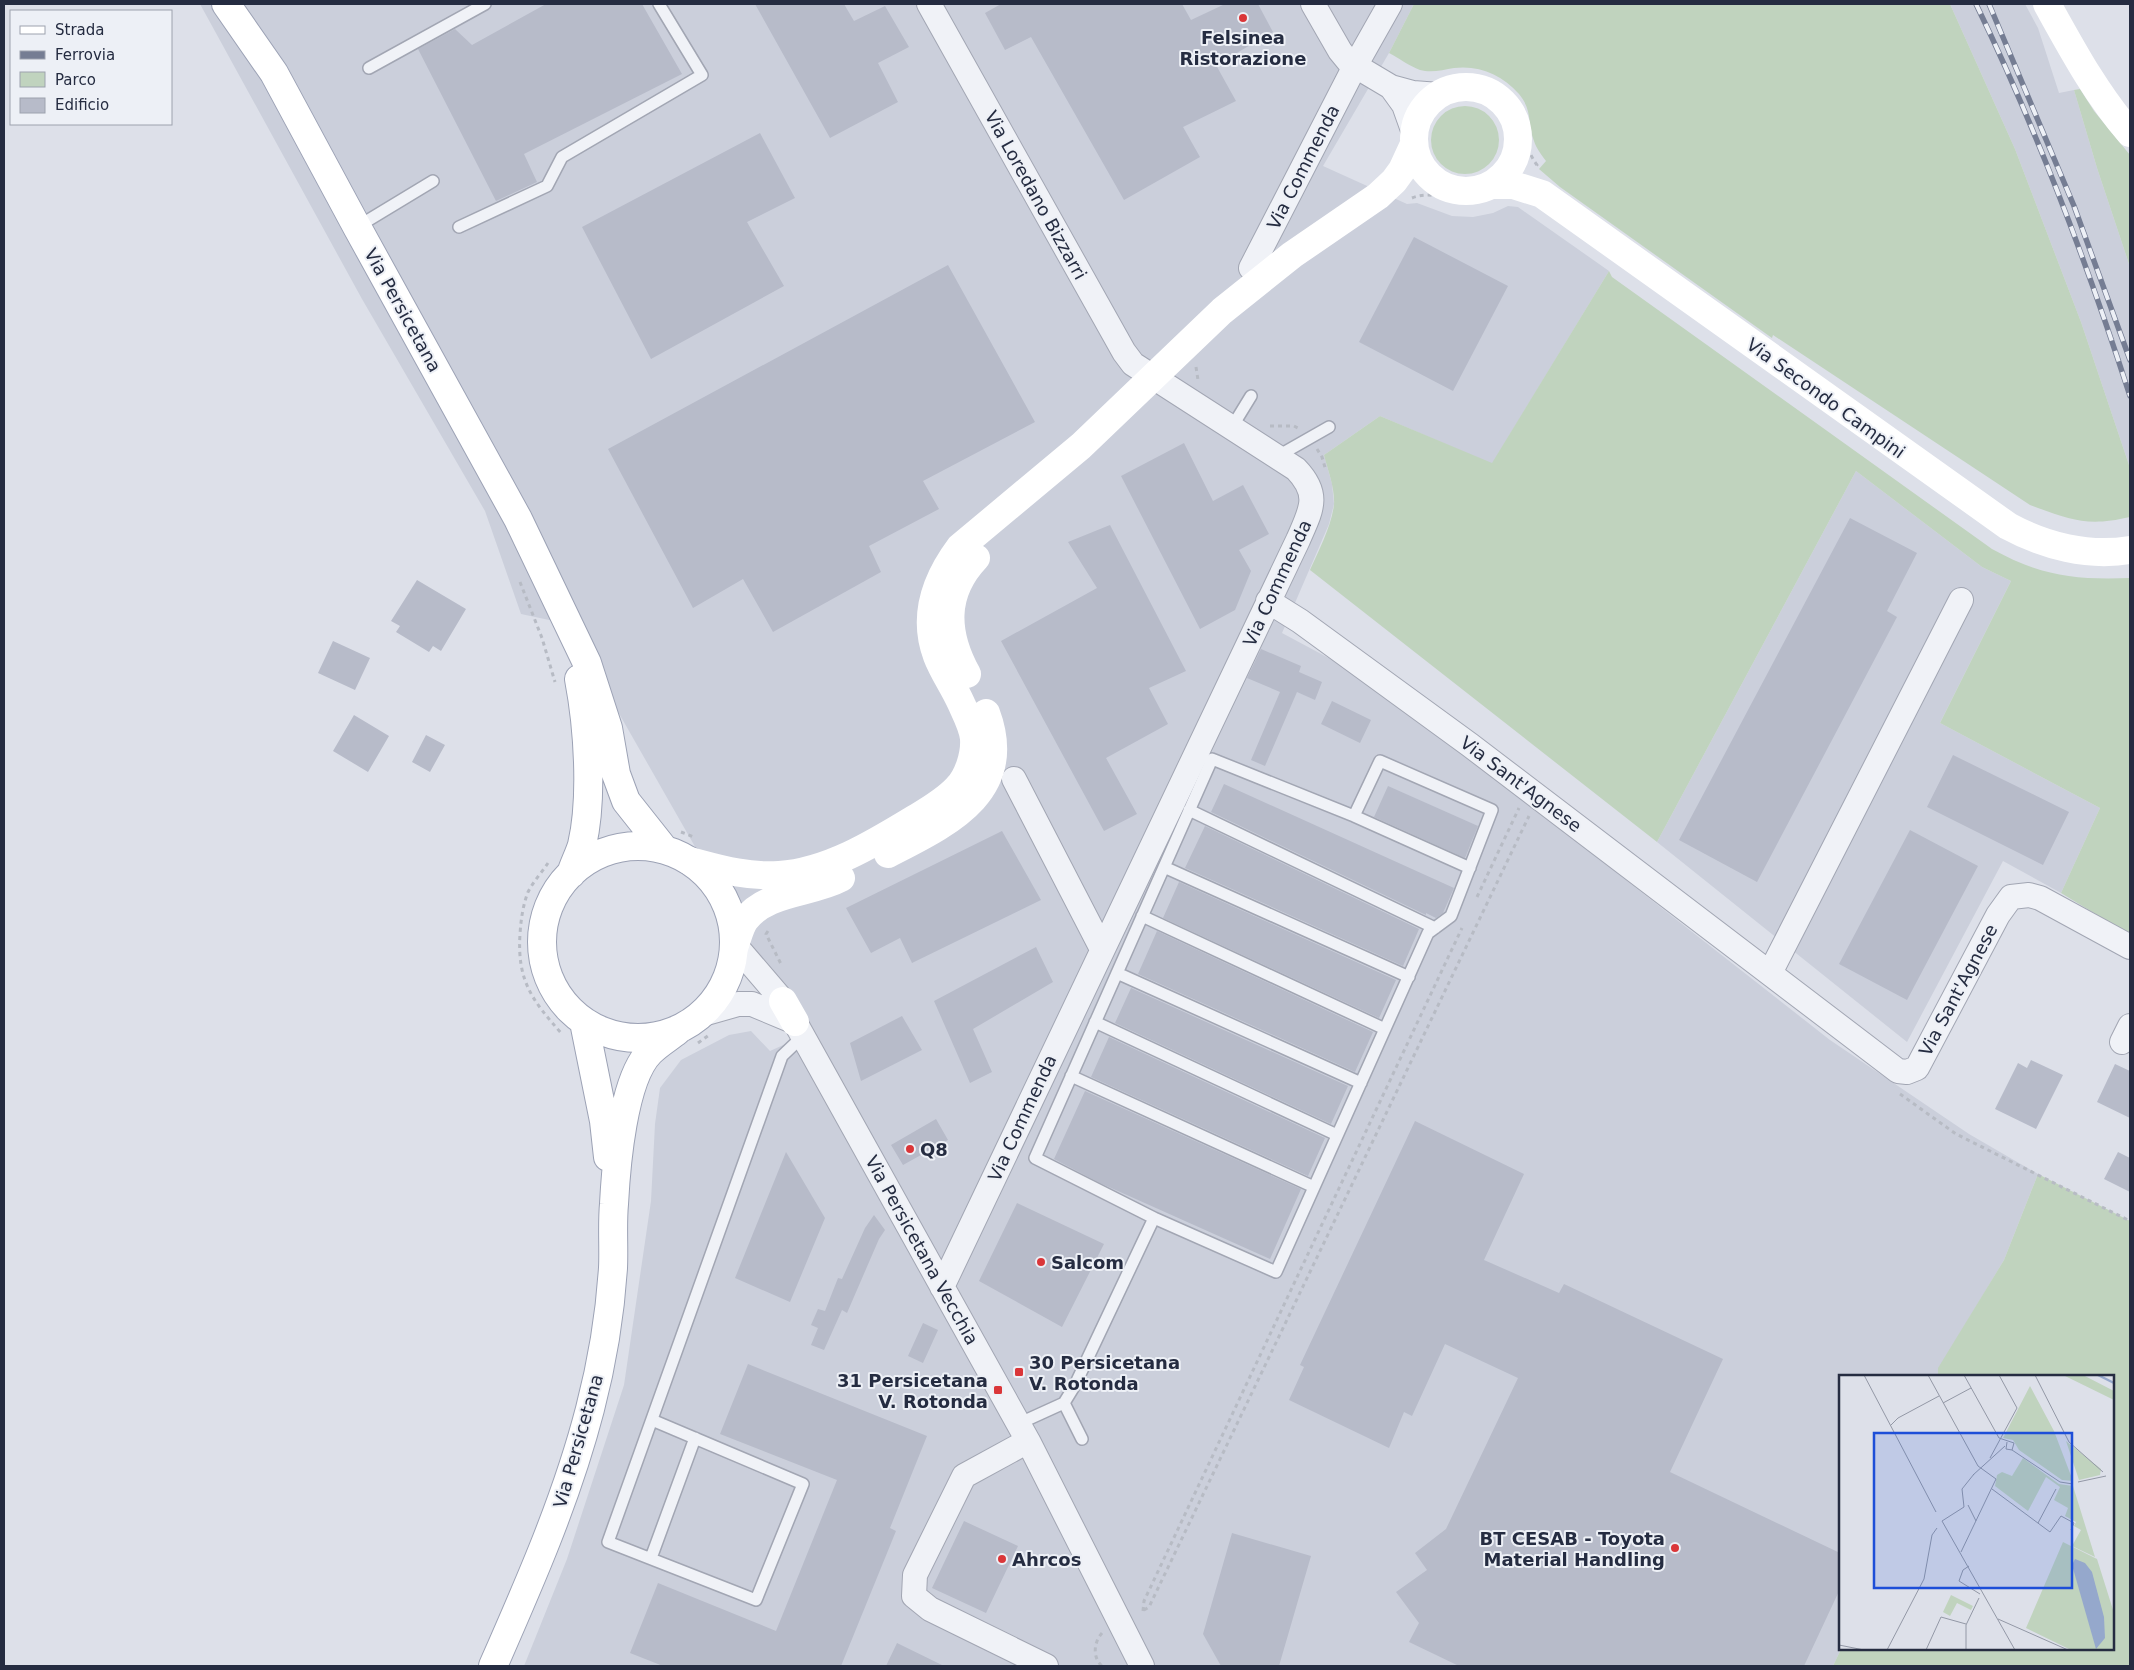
<svg xmlns="http://www.w3.org/2000/svg" width="2134" height="1670" font-family="'DejaVu Sans',sans-serif">
  <rect width="100%" height="100%" fill="#dde0e9"/>
  <path fill="#cbcfdb" d="M200,4H1414L1389,53L1323,166L1407,204L1417,203L1452,216L1473,217L1493,213L1508,206L1518,207L1609,271L1492,464L1380,416L1324,455L1332,484L1334,504L1329,524L1282,633L1351,670L1534,808L1830,1040L1969,1134L2038,1174L2004,1260L1939,1368L1938,1376H1840L1841,1649L1833,1666H524L567,1559L624,1385L651,1201L655,1124L660,1088L681,1060L729,1035L751,1031L770,1051L803,1036L568,624L521,614L485,511L362,299Z
    M1950,4H2025L2038,28L2059,93L2074,90L2097,168L2130,267V468L2081,322L2015,149Z
    M1856,471L1982,567L2011,581L1940,723L2100,808L2061,893L2003,861L1907,1042L1657,842Z"/>
  <path fill="#c0d3be" d="M1414,4H1950L2015,149L2081,322L2130,468V517C2087,527 2071,520 2030,505L1773,335L1772,338L1560,187L1539,169L1546,161C1541,154 1536,148 1534,141C1527,123 1533,111 1519,94C1502,75 1480,65 1454,68C1443,70 1431,73 1420,70C1409,66 1399,58 1389,53Z
    M2080,89L2094,111L2130,155V267L2097,168L2074,90Z
    M1431 140a34 34 0 1 1 68 0a34 34 0 1 1-68 0Z
    M1609,271L1612,277L1992,549C2041,576 2075,580 2130,578V935L2061,893L2100,808L1940,723L2011,581L1982,567L1856,471L1657,842L1310,570C1319,550 1331,527 1334,505C1335,488 1328,471 1324,455L1380,416L1492,463Z
    M2038,1174L2130,1221V1666H1833L1841,1649H2113V1376H1938V1368L2004,1260Z"/>
  <path fill="#b7bbc9" d="M546,4H642L682,74L524,154L537,182L496,201L418,49L455,29L472,45Z
    M755,4H844L854,21L885,6L909,47L878,63L898,102L830,138Z
    M1001,4H1182L1191,20L1225,4H1258L1273,32L1216,65L1236,101L1183,127L1200,157L1124,200L1031,37L1005,50L985,13Z
    M760,133L795,198L747,222L784,286L651,359L582,227Z
    M1414,237L1508,286L1453,391L1359,342Z
    M948,265L1035,422L923,481L939,509L869,546L881,572L773,632L743,579L693,608L608,449Z
    M1184,443L1213,501L1243,485L1269,534L1239,550L1251,571L1235,610L1200,629L1121,476Z
    M1850,518L1917,553L1887,611L1897,617L1757,882L1679,840Z
    M1110,525L1186,671L1149,688L1168,724L1106,758L1137,814L1104,831L1001,641L1097,588L1068,542Z
    M417,580L466,609L441,651L433,646L429,652L396,632L400,626L391,621Z
    M333,641L370,658L355,690L318,673Z
    M1261,649L1301,666L1299,672L1322,682L1315,700L1297,692L1265,766L1251,760L1280,692L1247,678Z
    M1332,701L1371,720L1360,743L1321,724Z
    M354,715L389,736L368,772L333,751Z
    M426,735L445,745L430,772L412,762Z
    M1953,755L2069,812L2043,865L1927,807Z
    M1224,784L1454,888L1443,913L1436,918L1426,913V915L1211,812Z
    M1388,786L1478,826L1465,858L1374,817Z
    M1205,826L1419,929L1403,966L1185,868Z
    M1910,830L1978,866L1907,1000L1839,964Z
    M1002,831L1041,900L912,963L900,938L871,953L846,908Z
    M1179,882L1396,980L1379,1018L1163,918Z
    M1157,931L1373,1032L1355,1072L1138,974Z
    M1036,947L1053,982L973,1029L992,1072L970,1083L934,1001Z
    M1131,988L1348,1086L1331,1124L1115,1023Z
    M902,1016L922,1050L861,1081L850,1043Z
    M1109,1037L1325,1138L1308,1176L1091,1077Z
    M2031,1060L2063,1075L2036,1129L1995,1109L2018,1063L2027,1068Z
    M2115,1064L2130,1071V1118L2097,1102Z
    M1085,1091L1301,1189L1270,1259L1100,1183L1054,1159Z
    M936,1119L948,1140L903,1165L891,1145Z
    M1415,1121L1524,1174L1484,1260L1559,1293L1564,1284L1723,1359L1670,1472L1840,1553V1589L1804,1666H1459L1409,1642L1419,1623L1396,1592L1427,1570L1415,1553L1446,1529L1518,1378L1445,1344L1412,1416L1404,1412L1389,1448L1289,1400L1304,1367L1300,1365Z
    M786,1152L825,1218L790,1302L735,1278Z
    M2118,1152L2130,1158V1192L2104,1179Z
    M1017,1203L1104,1244L1062,1327L979,1281Z
    M874,1215L885,1230L879,1239L847,1313L842,1310L824,1350L811,1345L818,1328L811,1325L818,1309L825,1311L838,1278L842,1279L865,1228Z
    M923,1323L938,1330L923,1363L908,1356Z
    M748,1364L927,1436L890,1528L896,1531L841,1666H663L630,1653L658,1583L776,1631L837,1480L720,1434Z
    M964,1521L1018,1546L986,1613L932,1588Z
    M1232,1533L1311,1556L1279,1666H1221L1203,1634Z
    M897,1643L944,1666H886Z"/>
  <g fill="none" stroke-linecap="round" stroke-linejoin="round">
    <defs>
      <path id="lane" d="M369,68L485,4
        M357,227L433,181
        M459,227L547,186L562,157L702,75L659,4
        M1232,427L1251,396
        M1278,456L1329,427
        M1189,810L1435,928
        M1354,816L1470,868
        M1164,867L1409,977
        M1142,916L1385,1029
        M1117,973L1361,1083
        M1095,1022L1337,1135
        M1071,1076L1314,1187
        M1064,1403L1075,1385L1154,1218L1276,1272L1428,933L1451,916L1492,810L1380,761L1354,816L1212,759L1035,1158L1154,1218
        M652,1420L803,1484L756,1600L608,1542L782,1056L803,1036
        M1018,1424L1064,1403L1082,1439
        M651,1558L695,1438"/>
      <path id="street" d="M929,4L1124,352L1133,364L1296,469C1321,495 1311,510 1298,540L942,1287
        M1313,4L1340,51L1349,62L1391,87L1413,93L1439,95
        M1391,87L1404,105L1414,133
        M1251,268L1355,66L1390,4
        M1268,601L1300,621L1470,745L1898,1071L1907,1072L1917,1068L1998,915L2011,897L2029,895L2040,898L2130,947
        M1014,779L1102,949
        M735,945L783,1001
        M1770,973L1961,600
        M703,1014L738,1004H752L795,1022L1028,1441L1142,1666
        M2122,1042L2130,1026
        M1028,1441L964,1476L915,1575L914,1596L930,1609L1046,1666"/>
      <path id="primary" d="M226,4L274,73L357,227L518,519L587,663L608,728L616,774L626,801L664,849
        M542 942a96 96 0 1 1 192 0a96 96 0 1 1-192 0Z
        M571,874C574,864 579,855 582,845C593,798 588,726 579,679
        M584,1022L604,1121L608,1157
        M493,1666C530,1582 567,1498 590,1409C602,1363 610,1315 613,1268C614,1247 612,1225 614,1204C616,1166 623,1079 650,1052C658,1044 668,1038 677,1031"/>
    </defs>
    <use href="#lane" stroke="#a2a6b3" stroke-width="14"/>
    <use href="#street" stroke="#a2a6b3" stroke-width="26"/>
    <use href="#primary" stroke="#9ca2b5" stroke-width="30"/>
    <path stroke="#b7bbc4" stroke-width="3" stroke-dasharray="4 4" stroke-linecap="butt" d="M1455,82C1481,78 1512,91 1521,118C1527,137 1524,147 1537,165L1535,167
      M1412,198C1431,190 1454,201 1474,201
      M1196,367L1198,380
      M1270,426H1294L1298,428
      M1317,449L1322,457L1326,471
      M520,582L542,638L555,682
      M681,832L694,837
      M548,863C542,872 533,882 528,892C523,905 521,919 520,934C517,981 532,1000 562,1034
      M1477,897L1519,808
      M768,931L766,934L781,964
      M698,1043L709,1035
      M1900,1094L1956,1134L2130,1221
      M1144,1610L1149,1607L1529,816
      M1143,1611L1144,1601L1462,928
      M1102,1633C1094,1642 1092,1657 1102,1666"/>
    <use href="#lane" stroke="#f0f2f7" stroke-width="11"/>
    <use href="#street" stroke="#f0f2f7" stroke-width="24"/>
    <path stroke="#fff" stroke-width="28" d="M2047,4C2072,49 2096,94 2130,133
      M1414 139a52 52 0 1 1 104 0a52 52 0 1 1-104 0Z
      M1490,185H1513L1542,194L2008,526C2045,546 2088,557 2130,550
      M967,674C945,634 942,594 976,558
      M888,854C946,824 1016,793 986,713
      M690,861C720,869 746,877 779,875C827,872 873,844 914,819C929,810 945,801 957,788C968,777 975,755 974,739C973,727 966,714 961,703C954,687 943,672 937,656C922,616 936,579 960,547L1081,446L1222,311L1292,255L1378,196L1394,181L1402,170L1414,144
      M735,945C738,937 740,927 745,920C767,891 811,894 841,878
      M783,1001L795,1022"/>
    <use href="#primary" stroke="#fff" stroke-width="28"/>
    <defs>
      <path id="rail" d="M1976,4C2037,130 2087,263 2130,396
        M1989,4L2074,206L2130,360"/>
    </defs>
    <use href="#rail" stroke="#757d93" stroke-width="5.5"/>
    <use href="#rail" stroke="#edf0f6" stroke-width="4" stroke-dasharray="11" stroke-linecap="butt"/>
  </g>
  <g fill="#da3639" stroke="#edf0f6" stroke-width="2">
    <circle cx="1243" cy="18" r="5"/>
    <circle cx="910" cy="1149" r="5"/>
    <circle cx="1041" cy="1262" r="5"/>
    <rect x="1014" y="1367" width="10" height="10" rx="2.5"/>
    <rect x="993" y="1385" width="10" height="10" rx="2.5"/>
    <circle cx="1675" cy="1548" r="5"/>
    <circle cx="1002" cy="1559" r="5"/>
  </g>
  <g text-anchor="middle" dominant-baseline="central" stroke-width="4" stroke-linejoin="round" paint-order="stroke">
    <g font-size="18" font-weight="bold" fill="#252c41" stroke="#edf0f6" text-anchor="start">
      <text x="1243" y="37" text-anchor="middle">Felsinea<tspan x="1243" dy="21">Ristorazione</tspan></text>
      <text x="920" y="1149">Q8</text>
      <text x="1051" y="1262">Salcom</text>
      <text x="1029" y="1362">30 Persicetana<tspan x="1029" dy="21">V. Rotonda</tspan></text>
      <text x="988" y="1380" text-anchor="end">31 Persicetana<tspan x="988" dy="21">V. Rotonda</tspan></text>
      <text x="1665" y="1538" text-anchor="end">BT CESAB - Toyota<tspan x="1665" dy="21">Material Handling</tspan></text>
      <text x="1012" y="1559">Ahrcos</text>
    </g>
    <g font-size="18" fill="#252c41" stroke="#edf0f6">
      <text transform="translate(1303 167) rotate(-63)">Via Commenda</text>
      <text transform="translate(1036 195) rotate(61)">Via Loredano Bizzarri</text>
      <text transform="translate(403 310) rotate(61)">Via Persicetana</text>
      <text transform="translate(1826 398) rotate(36)">Via Secondo Campini</text>
      <text transform="translate(1277 583) rotate(-65)">Via Commenda</text>
      <text transform="translate(1521 784) rotate(37)">Via Sant'Agnese</text>
      <text transform="translate(1958 990) rotate(-62)">Via Sant'Agnese</text>
      <text transform="translate(1022 1118) rotate(-65)">Via Commenda</text>
      <text transform="translate(922 1250) rotate(61)">Via Persicetana Vecchia</text>
      <text transform="translate(578 1441) rotate(-74)">Via Persicetana</text>
    </g>
  </g>
  <g transform="translate(1839 1375)">
    <rect width="275" height="275" fill="#dde0e9"/>
    <path d="M224,0H244L275,16V25ZM191,11L215,56L234,106L223,105L180,75L174,65L164,63ZM227,66L262,94L261,100L240,105ZM184,83L220,109L234,111L256,182L233,171L242,155L235,151L237,147L226,141L229,133L215,125L221,112L207,102L189,136L156,111L158,100L163,97L173,101ZM224,167L258,184L275,238V275H232L187,253ZM112,220L134,231L132,235L118,228L111,241L104,237Z" fill="#c0d3be"/>
    <path d="M236,184L246,188L253,197L265,242L266,263L257,274L233,190Z" fill="#95a8cc"/>
    <path fill="none" stroke="#95a8cc" stroke-width="2.5" d="M259,0L275,8"/>
    <path fill="none" stroke="#9398a6" stroke-width="1" d="M25,0L97,137M89,0L139,91L157,104L122,177M125,0L160,63L175,68L173,75L167,74L168,67M196,0L230,67L264,97M104,28L132,13M52,50L59,43L100,21M173,75L221,107L234,109M151,83L178,33L160,0M135,99L123,114L125,132L103,146L176,275M134,100L166,71M239,107L267,101M153,114L211,157L222,141L235,148L232,155M129,130L137,146M199,148L217,114M130,191L124,195L120,206L141,219M159,244L229,275M0,270L25,275M48,275L85,204L93,160L98,153M87,275L102,242L127,249M127,275V250L140,223"/>
    <path fill="#1d4ed8" fill-opacity="0.15" stroke="#1d4ed8" stroke-width="2.5" d="M35,58H233V213H35Z"/>
    <rect width="275" height="275" fill="none" stroke="#252c41" stroke-width="2.5"/>
  </g>
  <rect width="2134" height="1670" fill="none" stroke="#252c41" stroke-width="10"/>
  <rect x="10" y="10" width="162" height="115" fill="#edf0f6" stroke="#9da2ae"/>
  <rect x="20" y="26" width="25" height="8" fill="#ffffff" stroke="#9da2ae"/>
  <text x="55" y="35" font-size="15" fill="#252c41">Strada</text>
  <rect x="20" y="51" width="25" height="8" fill="#757d93" stroke="#9da2ae"/>
  <text x="55" y="60" font-size="15" fill="#252c41">Ferrovia</text>
  <rect x="20" y="72" width="25" height="15" fill="#c0d3be" stroke="#9da2ae"/>
  <text x="55" y="85" font-size="15" fill="#252c41">Parco</text>
  <rect x="20" y="98" width="25" height="15" fill="#b7bbc9" stroke="#9da2ae"/>
  <text x="55" y="110" font-size="15" fill="#252c41">Edificio</text>
</svg>
